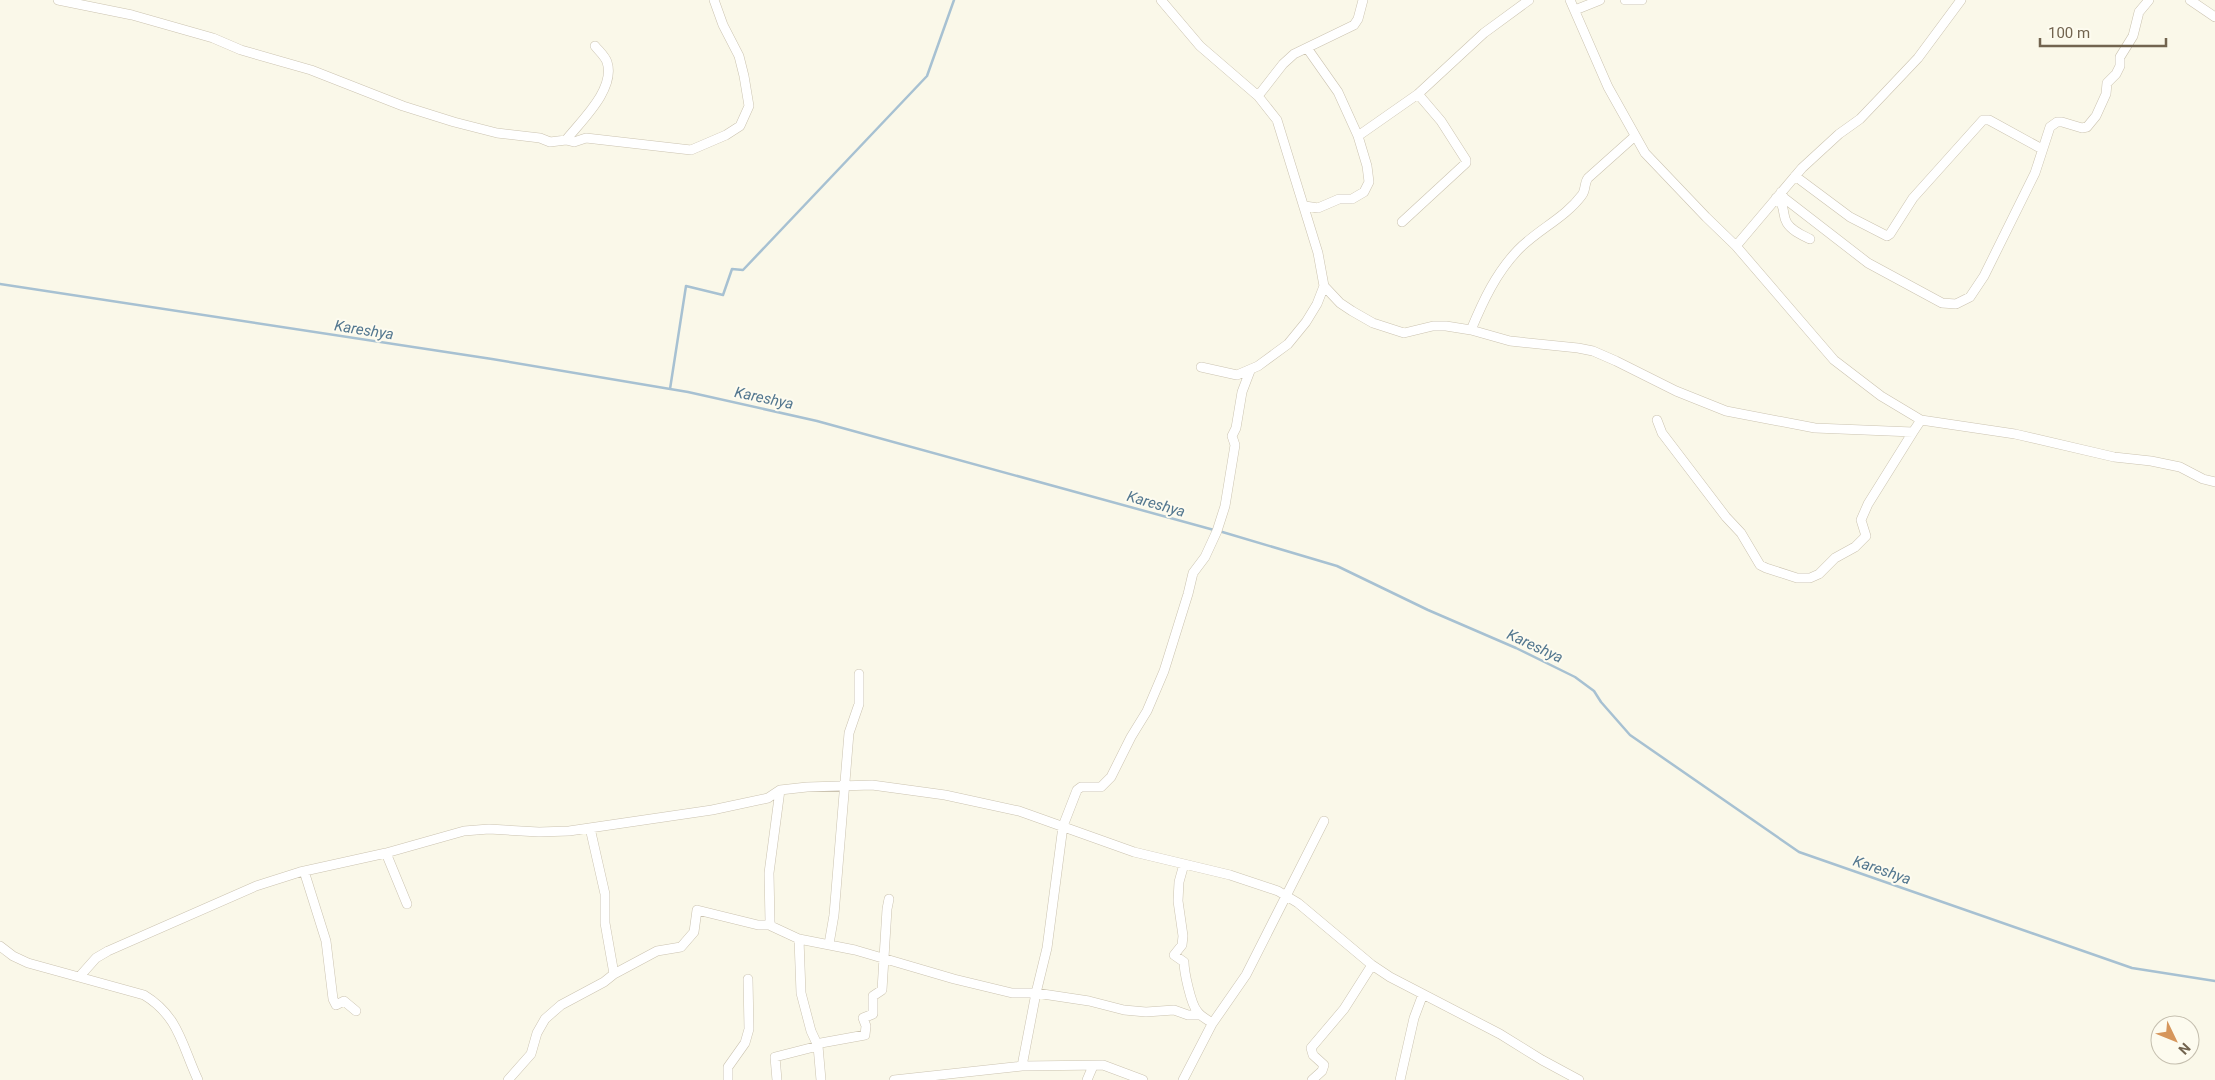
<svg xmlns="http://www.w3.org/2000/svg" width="2215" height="1080" font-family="Roboto,sans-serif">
  <rect width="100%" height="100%" fill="#faf8e9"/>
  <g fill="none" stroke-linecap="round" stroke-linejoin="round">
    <path stroke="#a7c1d2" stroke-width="2.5" d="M0,284L492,359L688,392L817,421L1214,530
      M670,389L686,286L723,295L732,269L743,270L927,76L954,0
      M1219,531L1337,566L1428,610L1516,648L1575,677L1594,691L1601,702L1630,735L1799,852L2132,968L2215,981"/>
    <defs>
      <path id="minor" d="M58,0L132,15L213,38L241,50L311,70L403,106L454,122L497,133L540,138L550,142L566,140C581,121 616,89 607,62C605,56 599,51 595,46
        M1161,0L1200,46L1258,96L1277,120L1318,253L1324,286L1317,304L1306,322L1288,344L1258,366L1237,375L1201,367
        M1570,0L1608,87L1645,153L1706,217L1736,246L1834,360L1881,396L1921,420L2015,434L2114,457L2151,461L2180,467L2203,479L2215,482
        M1625,0H1642
        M2190,0L2215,17
        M1575,10L1600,0
        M1258,96L1283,64L1294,54L1354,25L1358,19L1363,0
        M1358,136L1418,94L1484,33L1529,0
        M566,140L574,142L586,138L691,150L726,135L740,126L749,106L744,76L739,56L723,25L714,0
        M1795,176L1850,217L1887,236L1890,234L1913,198L1983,120H1989L2042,149
        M1781,192L1784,198L1868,263L1942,303L1956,304L1970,297L1984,276L2035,173L2050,127L2057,122H2062L2082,128L2087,127L2096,116L2106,94L2107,83L2116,74L2120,66V57L2133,36L2139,12L2149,0
        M1776,198C1787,207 1781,213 1787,223C1792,231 1802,235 1810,239
        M1305,206L1318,208L1339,199H1352L1364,192L1369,182L1367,166L1358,136L1338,92L1307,48
        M1402,222L1466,163V160L1441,121L1418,94
        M1736,246L1802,168L1839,134L1860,119L1882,96L1918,58L1961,0
        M1324,286L1340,303L1352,311L1373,323L1404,333L1433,326H1446L1471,330L1510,341L1578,348L1593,351L1616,361L1676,391L1726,411L1815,428L1913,432L1921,420
        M1471,330C1483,301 1496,273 1518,250C1537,230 1565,218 1582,195C1586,190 1584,183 1588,178L1635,136
        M1657,420L1662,433L1726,517L1741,533L1760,565L1766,568L1797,578H1810L1819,574L1835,558L1855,547L1866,536L1861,520L1868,504L1913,432
        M780,790L769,873L770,922L771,926L799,939L801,993L811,1031L818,1046L821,1080
        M386,853L407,904
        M1184,864L1179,882L1178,901L1183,936L1182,945L1174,955L1184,962C1184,972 1191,1004 1197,1011C1201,1017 1207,1019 1212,1023
        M304,871L326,941L333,999L336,1005L344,1001L356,1011
        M799,939L855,950L954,979L1012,993H1036L1089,1001L1124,1010L1146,1012L1174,1010L1188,1015H1200
        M829,944L834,915L849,733L859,704V674
        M0,946L13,956L28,963L144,995C179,1016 182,1046 198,1080
        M614,974L657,951L681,947L694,932L697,910L758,925H771
        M80,976L96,958L108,951L256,886L300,872L386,853L464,831L489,829L539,832L569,831L712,810L768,798L780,790L807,787L872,785L945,795L1019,811L1134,852L1230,875L1278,891L1298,903L1372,965L1390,977L1500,1034L1542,1060L1579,1080
        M1022,1066L1036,993L1047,948L1063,826L1077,790L1081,787H1101L1111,777L1131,737L1147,711L1164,671L1188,594L1193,573L1205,557L1217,531L1225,506L1235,445L1232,436L1236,428L1242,392L1250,371
        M508,1080L531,1054L537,1033L545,1019L561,1005L604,982L614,974L605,923V894L590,828
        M728,1080V1067L745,1043L749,1029L748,979
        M777,1080L775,1057L818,1046L821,1043L865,1035L866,1026L863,1018L873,1014V996L882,990L887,909L889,899
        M894,1080L1022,1066L1103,1065L1143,1080
        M1087,1080L1093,1066
        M1183,1080L1212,1024L1246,975L1324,821
        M1312,1080L1322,1071L1324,1065L1313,1055L1311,1048L1344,1009L1372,965
        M1400,1080L1414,1018L1423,994"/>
    </defs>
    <use href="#minor" stroke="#cbc3b0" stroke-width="10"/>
    <use href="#minor" stroke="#fff" stroke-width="9"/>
  </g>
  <g text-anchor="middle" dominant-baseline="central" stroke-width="4" stroke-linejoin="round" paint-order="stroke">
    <g font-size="15" font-style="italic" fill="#53778f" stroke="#fdfbef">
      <text transform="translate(364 330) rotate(9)">Kareshya</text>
      <text transform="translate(764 398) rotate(12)">Kareshya</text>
      <text transform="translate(1156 504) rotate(16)">Kareshya</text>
      <text transform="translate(1535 646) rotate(25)">Kareshya</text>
      <text transform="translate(1882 870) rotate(19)">Kareshya</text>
    </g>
  </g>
  <g transform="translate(2175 1040) rotate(133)"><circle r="24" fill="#fdfbef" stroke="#c5bfaf"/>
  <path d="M0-4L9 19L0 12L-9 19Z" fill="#d6965c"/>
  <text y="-8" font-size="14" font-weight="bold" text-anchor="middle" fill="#72644f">N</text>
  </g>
  <path d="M2040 38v8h126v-8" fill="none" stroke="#72644f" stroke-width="2.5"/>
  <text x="2048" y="38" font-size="15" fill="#72644f" stroke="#fdfbef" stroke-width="4" paint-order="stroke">100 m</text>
</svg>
